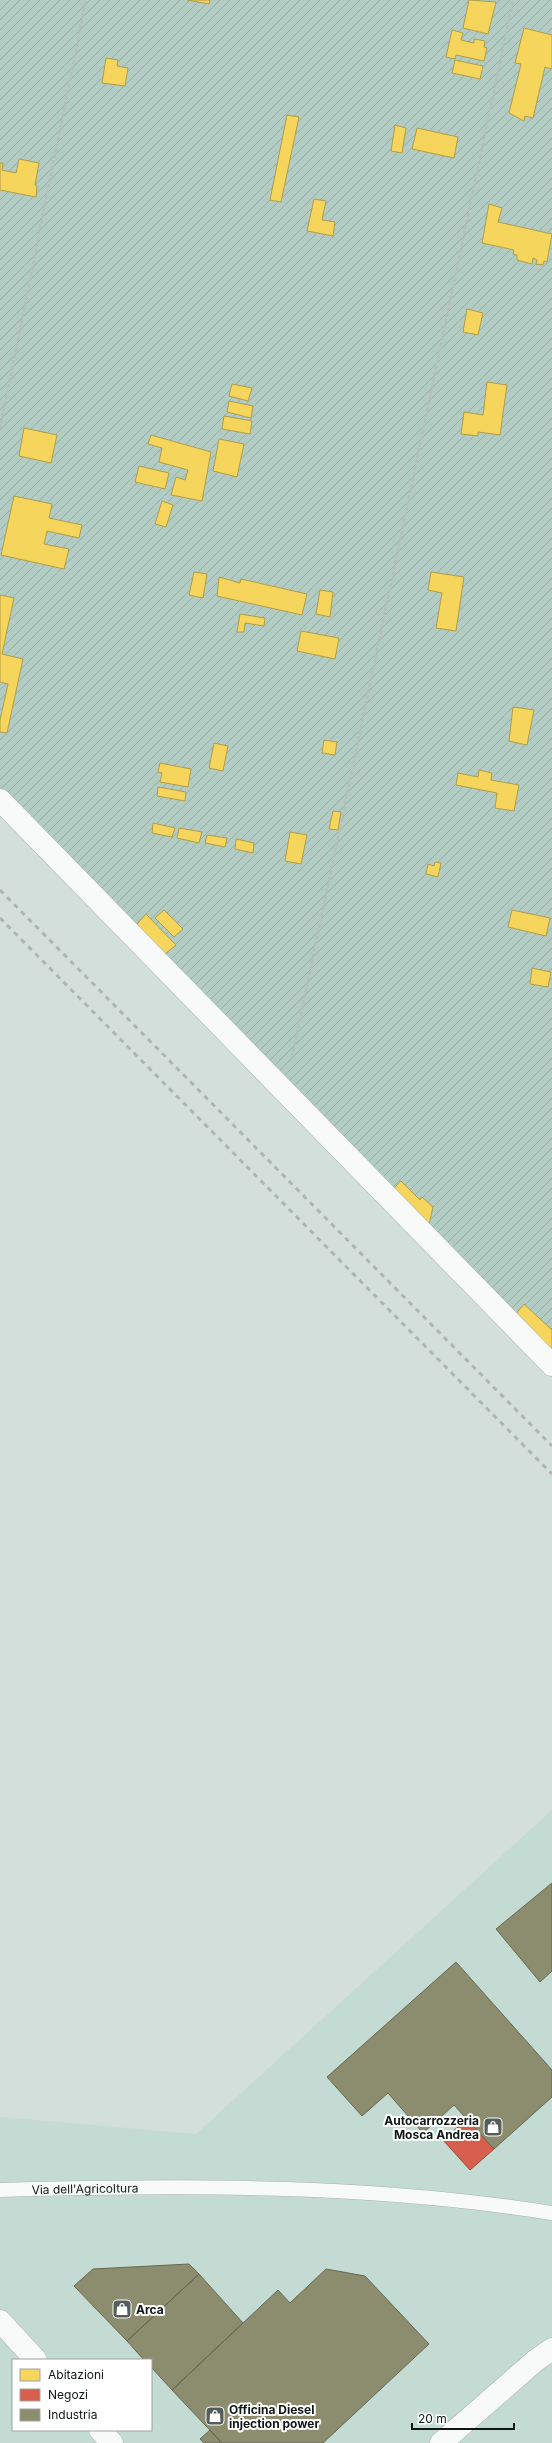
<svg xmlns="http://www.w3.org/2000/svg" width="552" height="2443" font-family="Inter,sans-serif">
  <defs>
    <pattern id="garden-furrows" width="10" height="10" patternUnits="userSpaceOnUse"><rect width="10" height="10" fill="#b2ccc3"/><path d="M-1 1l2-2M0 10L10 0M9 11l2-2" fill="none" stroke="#98aea7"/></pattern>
  </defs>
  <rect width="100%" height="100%" fill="#d3dfdb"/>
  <path fill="#c3dbd3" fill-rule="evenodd" d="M552,1810V2443H0V2117L196,2134ZM13,2360H151V2430H13Z"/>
  <path fill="url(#garden-furrows)" d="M0,0H552V1349L0,791Z"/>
  <path fill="#f6d55c" stroke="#b09c46" d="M187,0H210L209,4Z
    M469,0L496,2L488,34L463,28Z
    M524,28L552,35V69L545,67L533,118L525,116L524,121L509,113L521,64L515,63Z
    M452,30L463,33L461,40L474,43V39L485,41L484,47L487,48L484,61L456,55L455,59L446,57Z
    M106,58L118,60L117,66L128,68L125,86L102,83Z
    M455,60L483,66L480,79L452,73Z
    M287,115L299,117L281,202L270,200Z
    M395,125L406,128L402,153L391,151Z
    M417,128L458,137L454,158L412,149Z
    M19,159L39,163L35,185L37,186L36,197L0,190V163H3L2,170L16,173Z
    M314,199L326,201L322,220L335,222L333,236L307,231Z
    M489,204L502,208L498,222L552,234L547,262L544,261L543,265L536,264L537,260L533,258L532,264L517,260V255L513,254L514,250L482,243Z
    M467,309L483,313L478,335L463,332Z
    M487,382L507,385L500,435L478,432V436L461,434L464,412L483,415Z
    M232,384L252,388L248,401L229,396Z
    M229,401L253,406L251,418L227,412Z
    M224,416L252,421L250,434L222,429Z
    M24,428L57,435L51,463L19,456Z
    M151,435L211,452L202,501L171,495L176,477L185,480L188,470L159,462L162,448L148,444Z
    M219,439L244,444L237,477L213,471Z
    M139,466L169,473L165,489L135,482Z
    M14,496L52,504L49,518L82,525L79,538L47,531L44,544L69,549L64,569L1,555Z
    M162,501L173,505L166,527L155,524Z
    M194,572L207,574L203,598L189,595Z
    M431,572L464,577L456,631L436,628L442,593L428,590Z
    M219,577L240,583L241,579L307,594L302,615L217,596Z
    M320,590L333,592L330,617L316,614Z
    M0,595L14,598L2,654L23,659L7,733L0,732V720L8,684L0,682Z
    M240,614L265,618L264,626L245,623L244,632H237Z
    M301,631L339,638L335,659L297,651Z
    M513,707L534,710L527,745L509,741Z
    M324,740L337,742L335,755L322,753Z
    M214,743L228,746L223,771L209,768Z
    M160,763L191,769L188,787L160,782L162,773L158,772Z
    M479,770L492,773L491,780L519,785L514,811L495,808L497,793L456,785L458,773L478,777Z
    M158,787L186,792L185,801L157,796Z
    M333,811L341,812L338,830L329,829Z
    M153,823L175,828L172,837L152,833Z
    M179,828L202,832L199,843L177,838Z
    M290,832L307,835L301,864L285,861Z
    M207,835L227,838L225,847L205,843Z
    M236,839L254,843L253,853L235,849Z
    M435,862L441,863L438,877L426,874L428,864L434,866Z
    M164,910L183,929L174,937L155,918Z
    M512,910L550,918L546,936L508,927Z
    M146,914L176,945L165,954L136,925Z
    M532,968L551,972L548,987L530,984Z
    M401,1181L420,1200L422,1197L433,1207L429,1225L394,1188Z
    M524,1304L552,1330V1350L515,1315Z"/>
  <path fill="#d6604d" stroke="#9a4a3c" d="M467,2119L494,2149L470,2170L443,2140Z"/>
  <path fill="#8c8c6e" stroke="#666953" d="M552,1883V1971L540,1982L496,1929Z
    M456,1962L552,2070V2097L494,2149L454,2105L423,2133L388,2093L362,2116L327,2077Z
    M189,2264L199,2274L127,2341L74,2286L93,2269Z
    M326,2269L365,2276L429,2344L323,2443H222L172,2390L278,2290L290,2303Z
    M199,2274L243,2323L172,2390L151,2367V2360H144L127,2341Z
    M210,2430L222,2443H204L200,2439Z"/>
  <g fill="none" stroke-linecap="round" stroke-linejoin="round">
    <defs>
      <g id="service">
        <path id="s1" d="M0,2190C184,2185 370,2184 552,2213"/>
      </g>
      <path id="minor" d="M0,800L552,1365
        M0,2321L36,2360
        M100,2430L112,2443
        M441,2443L535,2361L552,2349"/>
    </defs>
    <use href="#service" stroke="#a8b2af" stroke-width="15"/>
    <use href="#minor" stroke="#a8b2af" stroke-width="23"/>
    <path stroke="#b7bdbb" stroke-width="2.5" stroke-dasharray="4 2" stroke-linecap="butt" d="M0,429L86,0
      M292,1057L513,0"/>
    <use href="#service" stroke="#f8fafa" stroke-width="14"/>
    <use href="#minor" stroke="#f8fafa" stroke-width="22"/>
    <path stroke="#b1b4b3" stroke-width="3" stroke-dasharray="5 5" stroke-linecap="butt" d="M0,890L552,1446
      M0,918L552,1474"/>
  </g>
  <defs>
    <symbol id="shop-square" viewBox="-11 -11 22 22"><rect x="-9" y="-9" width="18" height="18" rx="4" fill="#535d5a" stroke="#fff"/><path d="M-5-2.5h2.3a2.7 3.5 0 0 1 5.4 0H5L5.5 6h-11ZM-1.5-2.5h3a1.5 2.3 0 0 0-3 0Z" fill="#fff"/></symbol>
  </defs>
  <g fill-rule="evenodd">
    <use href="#shop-square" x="482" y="2116" width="22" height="22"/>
    <use href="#shop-square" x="111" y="2298" width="22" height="22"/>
    <use href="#shop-square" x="204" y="2405" width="22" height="22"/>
  </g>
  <g text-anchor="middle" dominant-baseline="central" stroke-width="4" stroke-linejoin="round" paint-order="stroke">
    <g font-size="12" font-weight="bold" fill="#0e1714" stroke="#fff" text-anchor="start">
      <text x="479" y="2120" text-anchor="end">Autocarrozzeria<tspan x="479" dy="14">Mosca Andrea</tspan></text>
      <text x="136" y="2309">Arca</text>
      <text x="229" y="2409">Officina Diesel<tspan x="229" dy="14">injection power</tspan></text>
    </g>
    <g font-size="12" fill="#0e1714" stroke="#fff">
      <text stroke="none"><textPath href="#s1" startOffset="85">Via dell'Agricoltura</textPath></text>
    </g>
  </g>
  <rect x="12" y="2359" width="140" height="72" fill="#ffffff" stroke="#9fa2a1"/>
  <rect x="20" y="2369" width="20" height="12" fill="#f6d55c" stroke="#9fa2a1"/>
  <text x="48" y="2379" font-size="12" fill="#0e1714">Abitazioni</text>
  <rect x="20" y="2389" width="20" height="12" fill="#d6604d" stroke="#9fa2a1"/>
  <text x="48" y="2399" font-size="12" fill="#0e1714">Negozi</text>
  <rect x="20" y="2409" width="20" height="12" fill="#8c8c6e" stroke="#9fa2a1"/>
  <text x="48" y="2419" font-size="12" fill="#0e1714">Industria</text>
  <path d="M412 2423v6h102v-6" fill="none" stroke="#0e1714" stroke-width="2"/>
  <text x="418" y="2423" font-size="12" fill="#0e1714" stroke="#ffffff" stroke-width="3" paint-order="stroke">20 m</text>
</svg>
